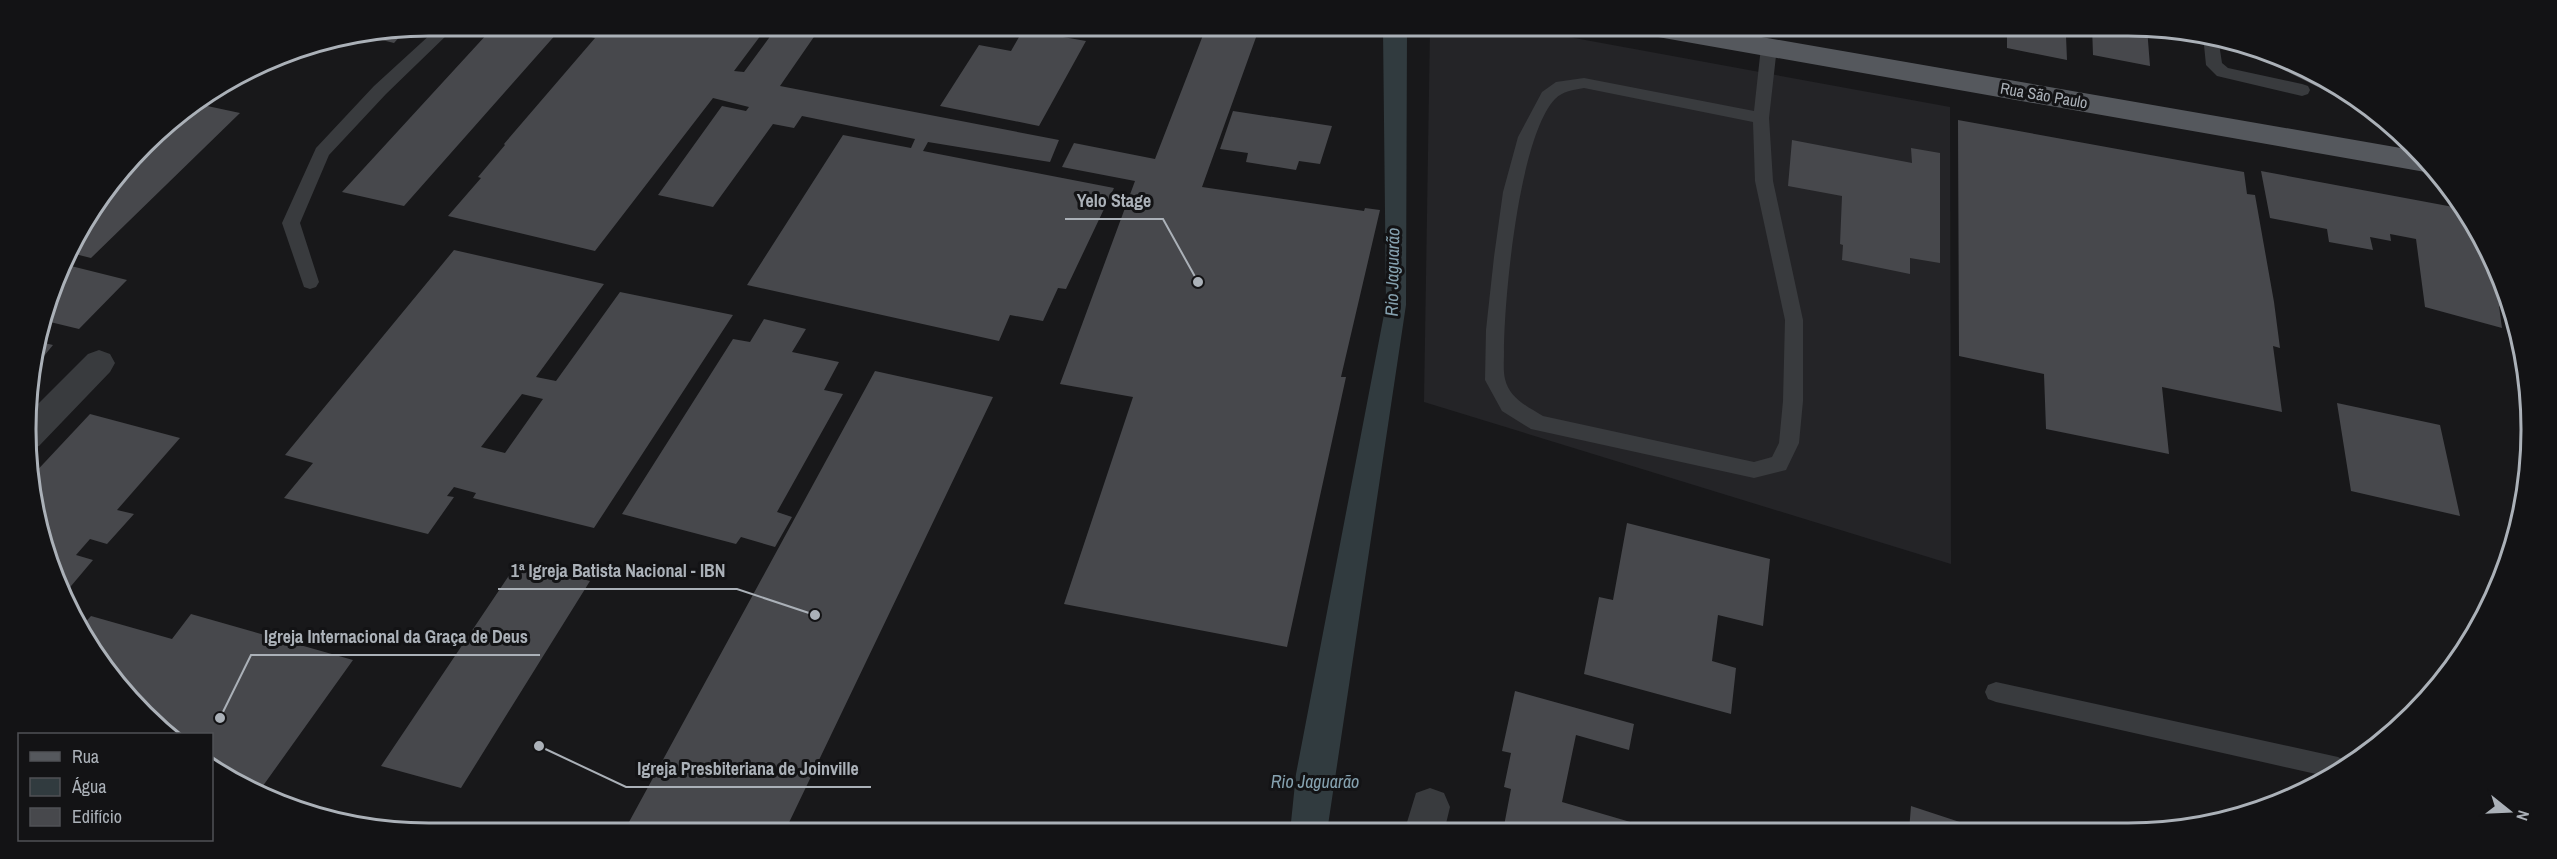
<svg xmlns="http://www.w3.org/2000/svg" width="2557" height="859" font-family="'Archivo Narrow',sans-serif">
  <rect width="100%" height="100%" fill="#18181a"/>
  <path fill="#242427" d="M1520,28L1950,107L1951,564L1424,402L1430,29Z"/>
  <path fill="#313b3f" d="M1383,29H1407L1406,305L1327,832H1290L1296,774L1386,304Z"/>
  <path fill="#47484c" fill-rule="evenodd" d="M2007,26H2047V32L2066,36L2067,60L2007,48Z
    M2092,26L2147,28L2150,66L2093,55Z
    M1259,29L1202,187L1364,211L1365,208L1380,210L1341,377H1346L1287,647L1064,604L1133,397L1060,384L1135,181L1062,167L1074,143L1155,159L1205,30Z
    M1023,30L1086,41L1039,126L940,106L979,45L1011,51Z
    M764,31L734,71L744,72L774,31H818L780,86L1059,140L1050,162L928,142L923,151L1114,188L1066,289L1058,288L1043,321L1010,315L999,341L747,285L843,135L911,148L915,139L802,116L794,128L773,124L713,207L658,195L722,106L746,111L749,107L713,98L595,251L448,216L481,178L478,177L505,145L504,144L595,38L571,32Z
    M558,32L404,206L342,192L488,33Z
    M354,33H403L394,43Z
    M2267,52L2306,67L2348,93L2350,103L2268,62Z
    M198,104L240,113L91,258L67,252L109,184L163,126Z
    M1233,111L1332,126L1320,164L1299,161L1296,170L1246,162L1248,153L1220,149Z
    M1958,120L2244,172L2247,194L2255,195L2274,302L2280,348L2273,346L2282,412L2162,387L2169,454L2046,429L2044,374L1959,356Z
    M1792,140L1912,163L1911,148L1940,153V263L1910,258V274L1842,260L1843,245L1840,244L1842,196L1788,186Z
    M2261,171L2464,209L2477,227L2495,267L2502,307L2499,306L2502,328L2425,307L2416,239L2390,234L2391,241L2370,237L2373,250L2329,242L2327,229L2270,218Z
    M454,250L604,284L536,377L556,381L620,292L733,315L594,528L473,498L476,493L454,487L447,496L454,497L428,534L284,498L313,463L285,455ZM522,394L543,399L505,453L481,447Z
    M63,264L127,280L79,329L46,321Z
    M764,319L806,329L792,352L839,362L824,390L843,394L777,512L792,517L775,547L741,537L736,544L622,514L733,339L750,342Z
    M40,342L53,345L31,372Z
    M875,371L993,397L784,833H623Z
    M2337,403L2440,425L2460,516L2351,491Z
    M90,414L180,438L117,510L134,514L107,544L90,539L76,555L93,560L66,592L39,534L30,478Z
    M1627,523L1770,559L1763,626L1718,615L1712,661L1736,668L1731,714L1584,674L1599,597L1613,600Z
    M518,562L590,581L461,788L381,766Z
    M191,614L353,660L260,790L212,768V734H167L144,715L94,654L81,627L91,616L172,639Z
    M1515,691L1634,724L1629,750L1576,735L1562,802L1661,831H1503L1511,789L1504,787L1511,753L1502,751Z
    M1911,806L1984,830L1909,831Z"/>
  <g fill="none" stroke-linecap="round" stroke-linejoin="round">
    <path fill="#393b3e" fill-rule="evenodd" d="M432,33H449L386,94L329,155L300,223L319,282L316,287L310,289L304,287L282,223L316,148L374,86Z
      M2203,35L2218,37L2222,63L2228,68L2302,84L2308,86L2310,90L2308,94L2302,96L2217,76L2206,65Z
      M1769,42L1775,43L1777,47L1769,118L1773,181L1803,320V401L1799,443L1786,470L1754,478L1531,429L1502,411L1485,380L1486,330L1494,257L1503,192L1518,137L1542,92L1556,82L1584,78L1754,111L1761,47L1763,43ZM1584,88L1753,122L1755,181L1785,320L1783,401L1779,443L1772,457L1754,462L1543,416C1528,407 1509,398 1505,379C1503,371 1504,360 1504,352C1504,298 1519,137 1555,99C1563,91 1573,90 1584,88Z
      M1996,682L2338,757L2347,762L2325,776L1996,702L1988,699L1985,692L1988,685Z"/>
    <path fill="#393b3e" fill-rule="evenodd" d="M99,350L110,354L115,363L110,372L39,446L27,449L28,414L88,354Z
      M1430,788L1444,793L1450,807L1444,832H1404L1416,793Z"/>
    <path fill="#55585d" fill-rule="evenodd" d="M1704,27L2418,151L2437,171L2431,173L1658,37L1649,34L1645,28Z"/>
  </g>
  <g text-anchor="middle" dominant-baseline="central" stroke-width="6" stroke-linejoin="round" paint-order="stroke">
    <g font-size="16" fill="#abb1b8" stroke="#131315">
      <text transform="translate(2044 95) rotate(10)">Rua São Paulo</text>
    </g>
    <g font-size="18" font-style="italic" fill="#86a2b0" stroke="#131315">
      <text transform="translate(1392 272) rotate(-89)">Rio Jaguarão</text>
      <text x="1315" y="781">Rio Jaguarão</text>
    </g>
  </g>
  <path d="M0 0H2557V859H0ZM429 36H2128A393 393 0 0 1 2521 429V430A393 393 0 0 1 2128 823H429A393 393 0 0 1 36 430V429A393 393 0 0 1 429 36Z" fill="#131315" fill-rule="evenodd"/>
  <path fill="none" stroke="#abb1b8" stroke-width="3" d="M429 36H2128A393 393 0 0 1 2521 429V430A393 393 0 0 1 2128 823H429A393 393 0 0 1 36 430V429A393 393 0 0 1 429 36Z"/>
  <path fill="none" stroke="#abb1b8" stroke-width="2" d="M1198 282L1163 219H1065M815 615L737 589H498M220 718L251 655H540M539 746L626 787H871"/>
  <g fill="#abb1b8" stroke="#131315" stroke-width="2">
    <circle cx="1198" cy="282" r="6"/>
    <circle cx="815" cy="615" r="6"/>
    <circle cx="220" cy="718" r="6"/>
    <circle cx="539" cy="746" r="6"/>
  </g>
  <g font-size="18" text-anchor="middle" font-weight="bold" fill="#abb1b8" stroke="#131315" stroke-width="6" stroke-linejoin="round" paint-order="stroke">
    <text x="1114" y="207">Yelo Stage</text>
    <text x="618" y="577">1ª Igreja Batista Nacional - IBN</text>
    <text x="396" y="643">Igreja Internacional da Graça de Deus</text>
    <text x="748" y="775">Igreja Presbiteriana de Joinville</text>
  </g>
  <rect x="18" y="733" width="195" height="108" fill="#131315" stroke="#505256" stroke-width="1.5"/>
  <rect x="30" y="752" width="30" height="9" fill="#55585d" stroke="#505256" stroke-width="1.5"/>
  <text x="72" y="763" font-size="18" fill="#abb1b8">Rua</text>
  <rect x="30" y="778" width="30" height="18" fill="#313b3f" stroke="#505256" stroke-width="1.5"/>
  <text x="72" y="793" font-size="18" fill="#abb1b8">Água</text>
  <rect x="30" y="808" width="30" height="18" fill="#47484c" stroke="#505256" stroke-width="1.5"/>
  <text x="72" y="823" font-size="18" fill="#abb1b8">Edifício</text>
  <g transform="translate(2509 811) rotate(108)" stroke="#131315" stroke-width="4.5" paint-order="stroke">
  <path d="M0-4.5L10 22L0 15L-10 22Z" fill="#abb1b8"/>
  <text y="-9" font-size="16" font-weight="bold" text-anchor="middle" fill="#abb1b8">N</text>
  </g>
</svg>
